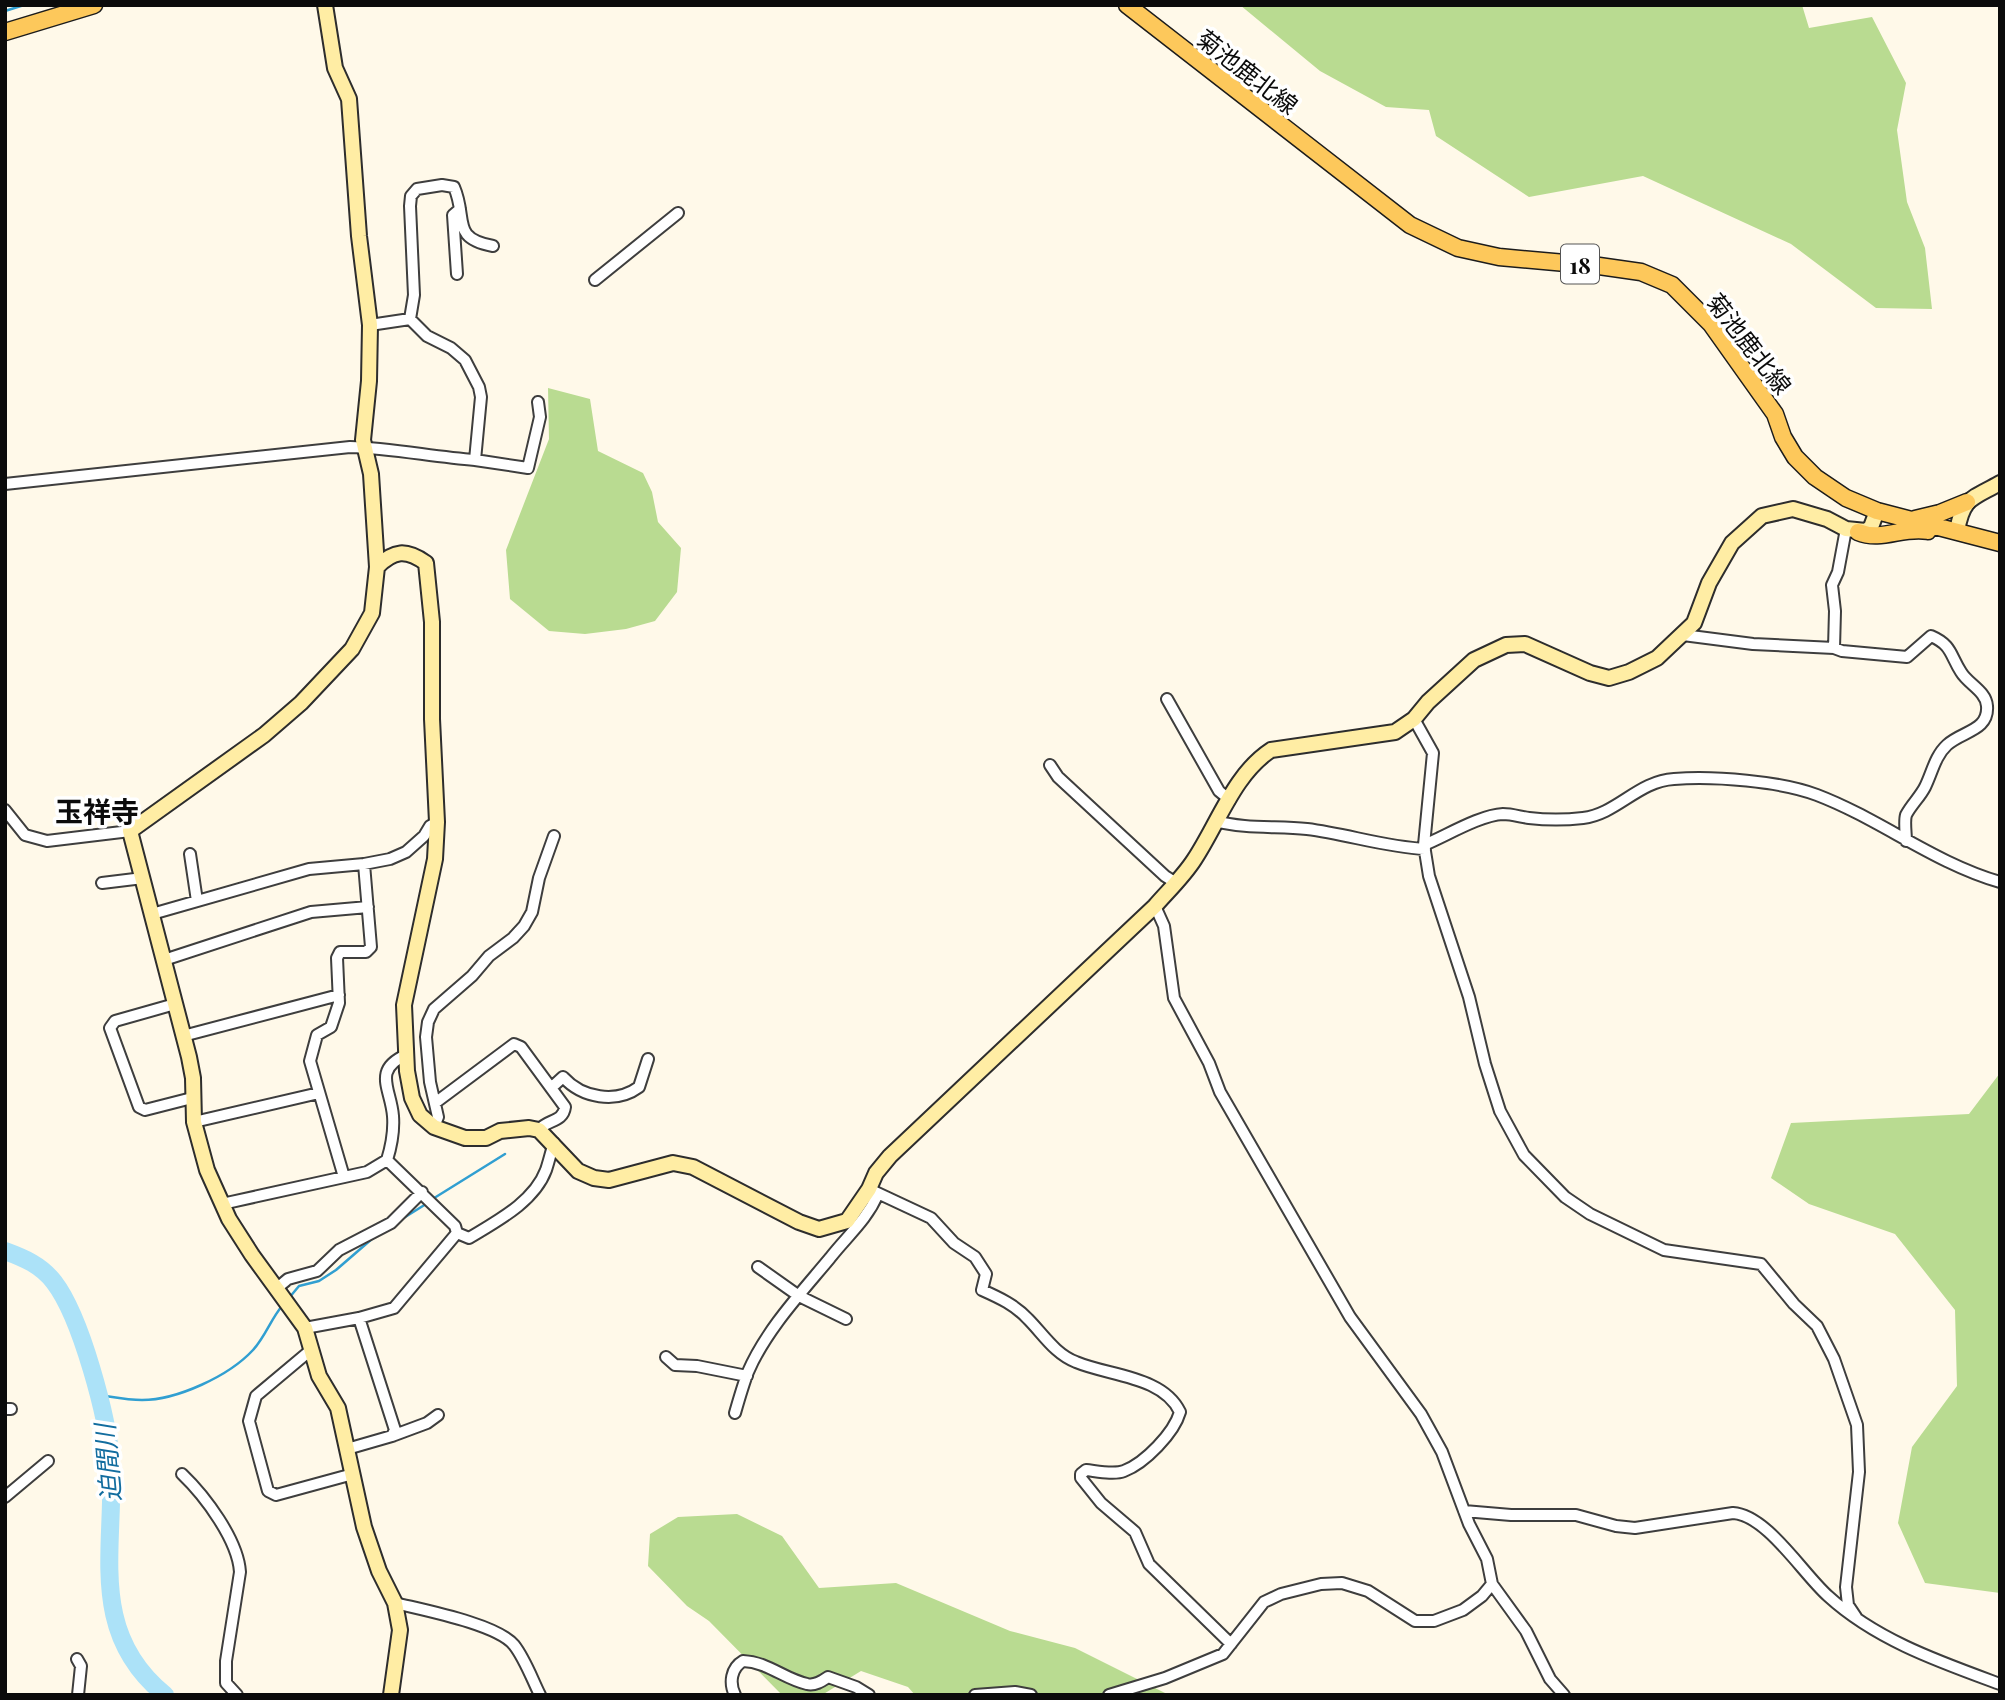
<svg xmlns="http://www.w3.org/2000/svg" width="2005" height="1700" font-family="'Playfair Display','Noto Sans JP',serif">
  <rect width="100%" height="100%" fill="#fff9e9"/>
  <path fill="#b9db91" d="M1240,5H1802L1809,28L1872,17L1906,83L1897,130L1907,202L1925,248L1932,309L1876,308L1791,244L1643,176L1529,197L1436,136L1429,110L1386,107L1320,71Z
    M548,388L590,399L598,451L643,473L652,492L658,522L681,548L677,592L655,621L626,629L585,634L549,631L510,599L506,550L549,439Z
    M2000,1073V1593L1925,1583L1898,1523L1912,1447L1957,1386L1955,1310L1895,1234L1809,1204L1771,1178L1791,1123L1969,1114Z
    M737,1514L782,1536L819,1588L896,1583L1010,1631L1075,1648L1169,1695H915L908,1687L861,1671L822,1695H782L709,1621L687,1606L648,1566L650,1534L678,1517Z"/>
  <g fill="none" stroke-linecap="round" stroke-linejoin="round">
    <path stroke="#319fd1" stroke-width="2.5" d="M5,11L24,5
      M431,1200L505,1154
      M402,1219L426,1204
      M289,1298L299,1286L319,1281L336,1270L373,1238
      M99,1395C113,1397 128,1400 142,1400C177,1400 229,1376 253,1350C265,1337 271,1319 282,1306"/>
    <path stroke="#ace2f8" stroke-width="18" d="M5,1251C24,1258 41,1265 54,1282C81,1317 108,1418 111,1463C115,1549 87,1632 165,1695"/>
    <defs>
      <path id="street" d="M457,274L453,215L460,209
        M595,280L678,213
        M410,319L414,295L410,206L411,196L417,189L442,185L454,187C468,219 450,238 493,246
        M370,325L410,319
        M475,460L528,468L540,417L538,402
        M5,484L350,447C392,448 433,457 475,460L481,397L479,387L465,360L451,348L427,336L410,319
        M1683,635L1753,644L1834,648L1842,651L1907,657L1931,636C1952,645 1950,655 1961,672C1968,684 1986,691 1987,706C1989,731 1962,731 1947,745C1935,756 1932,773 1925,787C1920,797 1911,805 1906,815C1904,821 1906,834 1906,841
        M1834,648L1835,611L1832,585L1838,572L1846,529
        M1167,699L1219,791L1230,800
        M1414,719L1433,753L1424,845L1429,876L1469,997L1485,1064L1500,1111L1524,1155L1565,1197L1590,1214L1664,1250L1761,1264L1794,1304L1817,1326L1834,1359L1857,1425L1859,1472L1846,1587L1848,1605L1856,1617
        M1050,765L1058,777L1165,876L1176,883
        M5,810L25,835L47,841L130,831
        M1215,821C1245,829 1276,826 1307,829C1347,834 1385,847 1425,849
        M1424,845C1446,836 1480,815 1503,814C1512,814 1521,817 1529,818C1546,820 1566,820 1583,818C1617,814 1638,781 1674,779C1714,776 1780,781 1817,795C1880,819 1934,863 2000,882
        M190,854L197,901
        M102,883L143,878
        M1155,906L1164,926L1174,998L1209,1063L1220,1092L1350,1317L1421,1414L1442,1452L1469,1524L1487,1559L1492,1584L1526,1631L1550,1679L1564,1695
        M152,914L309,869L364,864L390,859L406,852L424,836L430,826L437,822
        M164,960L311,912L368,907
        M175,1004L115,1021L110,1028L139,1107L145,1110L192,1098
        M183,1036L339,995
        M551,1088L563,1077C582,1098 616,1104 639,1087L648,1059
        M435,1103L514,1044L521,1047L565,1107C563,1123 547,1119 539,1130
        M194,1122L319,1093
        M434,1127L438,1117L430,1082L426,1037L428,1022L434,1009L472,976L489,956L513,938L524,926L532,912L539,878L554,836
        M387,1160L455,1226L457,1233L469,1238C497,1221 534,1202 546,1170C549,1161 551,1152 554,1143
        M344,1177L310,1061L317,1035L331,1027L339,1003L337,958L340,952H366L371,947L364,864
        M869,1189L931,1218L954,1243L975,1257L986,1274L982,1290C1000,1298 1015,1305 1028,1319C1043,1334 1055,1354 1076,1362C1109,1376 1163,1376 1180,1412C1174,1433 1145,1463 1124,1471C1114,1475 1096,1471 1086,1470L1081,1474V1478L1101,1503L1135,1532L1149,1564L1231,1644
        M222,1204L367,1172L387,1160C391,1147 394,1129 393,1116C391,1089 372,1070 406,1055
        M758,1267L799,1296L846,1319
        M276,1289L288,1279L317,1271L339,1250L391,1223L422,1192
        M305,1328L359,1318L394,1308L457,1233
        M312,1349L256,1396L249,1421L268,1491L276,1495L353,1474
        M666,1357L675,1365L697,1366L747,1376
        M5,1409H11
        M735,1413C739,1399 743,1385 748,1372C766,1330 801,1293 830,1258C848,1235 866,1221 878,1194
        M392,1436L427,1423L438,1415
        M347,1449L392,1436L395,1430L359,1318
        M182,1474C205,1496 238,1540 240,1572L226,1661V1683L237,1695
        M5,1497L48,1461
        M1464,1511L1511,1515H1576L1616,1526L1635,1528L1733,1513C1767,1515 1803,1574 1828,1596C1876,1640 1940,1662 2000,1684
        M395,1603C423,1610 497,1624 514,1645C525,1659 532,1679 540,1695
        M77,1659L81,1666L78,1695
        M735,1695C729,1683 731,1668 743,1661C768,1662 784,1679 807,1684C815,1686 822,1681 828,1677L856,1687L869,1695
        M975,1695L1015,1692L1031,1695
        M1109,1695L1165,1678L1223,1654L1264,1602L1281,1594L1321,1584L1342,1583L1368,1591L1415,1621H1434L1463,1610L1482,1596L1492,1584"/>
      <path id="secondary" d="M325,5L335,68L349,99L359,236L370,325L369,381L363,440L371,474L377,567L372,613L352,649L301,703L264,735L130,831L189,1057L193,1078L194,1122L207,1170L229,1219L252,1255L305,1328L319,1376L338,1408L364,1527L379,1571L395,1603L400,1630L391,1695
        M1957,531C1963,497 1972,499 2000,483
        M377,567C394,550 406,549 426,563L432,622V719L437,822L435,859L404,1005L407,1071L412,1098L420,1115L434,1127L465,1138H486L500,1131L529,1128L539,1130L578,1171L594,1178L609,1180L673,1163L693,1167L799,1222L819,1229L847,1221L869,1189L876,1173L890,1156L1155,906C1168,891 1183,877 1194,860C1218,824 1234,774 1271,750L1395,732L1414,719L1428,702L1474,660L1506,645L1525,644L1590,673L1609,678L1629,672L1657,658L1694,623L1709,583L1732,543L1762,516L1793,509L1827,519L1846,529L1866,531L1871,527L1877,511"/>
      <path id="primary" d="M1127,5L1410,225L1458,248L1499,257L1599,266L1641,272L1672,285L1711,324L1775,414L1783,437L1795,457L1815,477L1846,498L1877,511L2000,543
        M5,32L94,5
        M1915,519L1940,513L1967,502
        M1858,532C1882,542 1903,526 1928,531"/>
    </defs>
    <use href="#street" stroke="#3e3e3e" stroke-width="14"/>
    <use href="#secondary" stroke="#2d2d2d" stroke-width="18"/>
    <use href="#primary" stroke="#1c1c1c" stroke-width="19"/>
    <use href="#street" stroke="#fff" stroke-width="10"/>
    <use href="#secondary" stroke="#ffeda4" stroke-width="14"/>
    <use href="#primary" stroke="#fdc85b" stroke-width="16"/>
  </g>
  <g text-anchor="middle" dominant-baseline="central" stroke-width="7" stroke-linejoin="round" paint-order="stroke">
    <rect fill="#fff" stroke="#545454" stroke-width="2" x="1561" y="244.5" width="38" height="39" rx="5"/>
    <g font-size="23" font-weight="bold" fill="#0b0b0b">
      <text x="1580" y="264">18</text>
    </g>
    <g font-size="24" fill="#0b0b0b" stroke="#fff">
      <text transform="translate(1248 71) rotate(38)">菊池鹿北線</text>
      <text transform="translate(1750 343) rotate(52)">菊池鹿北線</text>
    </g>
    <g font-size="26" font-style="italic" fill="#126d9f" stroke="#fff">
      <text transform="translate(107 1463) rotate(-95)">迫間川</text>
    </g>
    <g font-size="28" font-weight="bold" fill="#0b0b0b" stroke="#fff">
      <text x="97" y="810">玉祥寺</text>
    </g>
  </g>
  <rect width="2005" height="1700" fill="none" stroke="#0b0b0b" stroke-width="14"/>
</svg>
